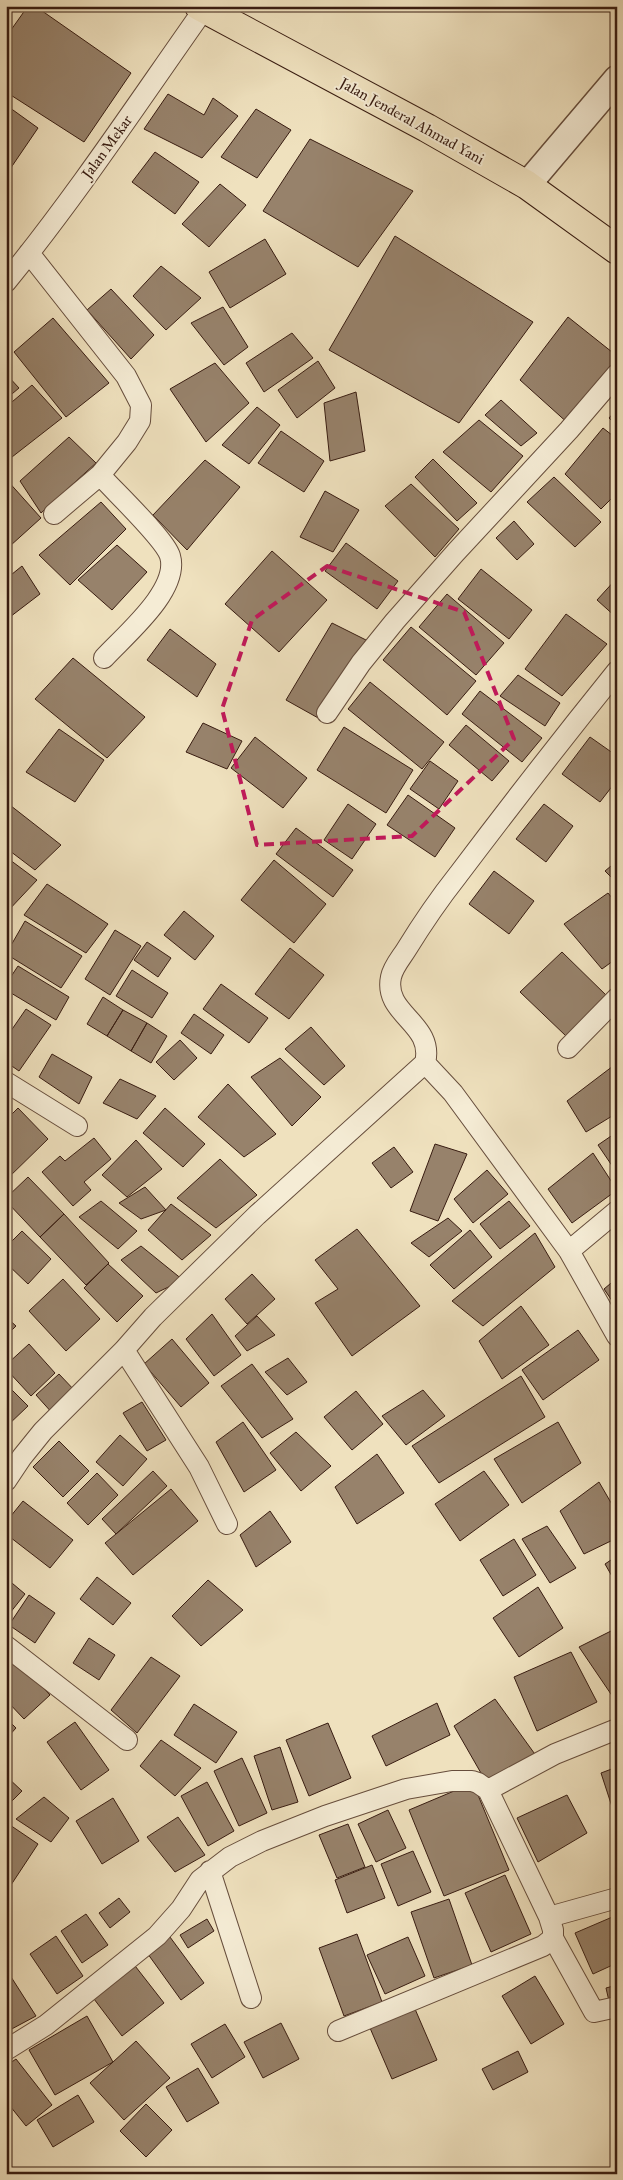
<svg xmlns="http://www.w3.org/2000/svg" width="623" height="2180" font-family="'IM FELL Great Primer',serif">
  <rect width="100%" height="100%" fill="#efe1be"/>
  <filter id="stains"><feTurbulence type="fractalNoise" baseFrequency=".004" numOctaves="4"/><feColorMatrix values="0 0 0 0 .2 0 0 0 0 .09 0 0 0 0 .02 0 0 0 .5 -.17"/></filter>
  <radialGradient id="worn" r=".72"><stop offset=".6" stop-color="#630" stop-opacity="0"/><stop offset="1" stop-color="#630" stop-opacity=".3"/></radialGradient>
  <path fill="#97826b" stroke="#381c11" d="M28,6H35L131,73L84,142L6,92V37Z
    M168,94L204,115L213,98L238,116L202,158L144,129Z
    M6,105L38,128L6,175Z
    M256,109L291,130L257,178L221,157Z
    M310,139L413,191L358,267L263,211Z
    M155,152L199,182L175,214L132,182Z
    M220,184L246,205L209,247L182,224Z
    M395,236L533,322L459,423L329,350Z
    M265,239L286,274L230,308L209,272Z
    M161,266L201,298L166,330L133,296Z
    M111,289L154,335L131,359L87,310Z
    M223,307L248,347L224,365L191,323Z
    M568,317L617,356V367L570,425L520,380Z
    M53,318L109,383L66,417L14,352Z
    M292,333L313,358L264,392L246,363Z
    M318,361L335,388L297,418L278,390Z
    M215,363L249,403L206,442L170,389Z
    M6,374L19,388L6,399Z
    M32,385L62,418L12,457L6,450V407Z
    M356,392L365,451L330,461L324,403Z
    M501,400L537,433L521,446L485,415Z
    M257,407L280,425L249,464L222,445Z
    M617,409V426L609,418Z
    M479,420L523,456L491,492L443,452Z
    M603,428L617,439V493L601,509L565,474Z
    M281,431L324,461L304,492L258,463Z
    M69,437L96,463L41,513L20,481Z
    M433,459L477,503L457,521L415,477Z
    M205,460L240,487L187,550L153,515Z
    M554,477L601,522L575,547L527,502Z
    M6,479L41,518L10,546L6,542Z
    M411,484L459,529L435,557L385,506Z
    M325,491L359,510L333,552L300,537Z
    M101,502L126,529L70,585L39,555Z
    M514,521L534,544L517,560L496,538Z
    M346,543L398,581L377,609L325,571Z
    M117,545L147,572L112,610L78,580Z
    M272,551L327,600L279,652L225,604Z
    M22,566L40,594L6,620V579Z
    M481,569L532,610L509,639L458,599Z
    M617,578V618L597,600Z
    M447,594L504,643L476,675L419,627Z
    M566,614L607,644L562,696L525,669Z
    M332,623L366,640L320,719L286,700Z
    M411,627L476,681L447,715L383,660Z
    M170,629L216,664L197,697L147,660Z
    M73,658L145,717L107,758L35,699Z
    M518,675L560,703L545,726L500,696Z
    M370,682L444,742L422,769L348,709Z
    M480,691L542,738L522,762L462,714Z
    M203,723L242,741L227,769L186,752Z
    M466,725L509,761L492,781L449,745Z
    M344,727L413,770L386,813L317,770Z
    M59,729L104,760L75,802L26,772Z
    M255,737L307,778L283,808L231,768Z
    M590,737L617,756V780L600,802L562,774Z
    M430,761L458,781L439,809L410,789Z
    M408,795L455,828L435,857L387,825Z
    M6,802L61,845L35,870L6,848Z
    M348,804L376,824L352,859L324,840Z
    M544,804L573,826L546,862L516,839Z
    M296,828L353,870L333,897L276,854Z
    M6,857L37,880L6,913Z
    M274,860L326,904L294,943L241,900Z
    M617,861V883L605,871Z
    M494,871L534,901L509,934L469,904Z
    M47,884L108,924L86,953L24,915Z
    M608,893L617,904V958L602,969L564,924Z
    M184,911L214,936L195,960L164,935Z
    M25,921L82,956L61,988L6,954Z
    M115,930L141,946L110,995L85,979Z
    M147,942L171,958L158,977L134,960Z
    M290,948L324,975L289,1019L255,994Z
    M562,952L609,998L566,1036L520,992Z
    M18,966L69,997L56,1020L6,990V984Z
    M132,970L168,993L152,1018L116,996Z
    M221,984L268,1018L249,1043L203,1009Z
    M103,997L123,1010L107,1036L87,1024Z
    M26,1009L51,1025L19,1071L6,1062V1038Z
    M123,1010L147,1023L131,1051L107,1036Z
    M194,1014L224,1035L211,1054L181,1033Z
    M147,1023L167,1036L151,1063L131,1051Z
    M311,1027L345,1066L324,1085L285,1049Z
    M180,1040L197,1058L174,1080L156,1062Z
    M52,1054L92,1077L79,1104L39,1077Z
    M280,1058L321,1097L292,1126L251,1077Z
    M617,1063V1113L586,1132L567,1101Z
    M120,1079L156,1096L137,1119L103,1103Z
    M228,1084L276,1134L244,1157L198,1117Z
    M18,1108L48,1139L6,1180V1120Z
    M165,1108L205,1144L183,1167L143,1133Z
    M617,1132V1173L598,1145Z
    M94,1138L111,1159L84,1182L91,1190L73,1206L42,1172L60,1156L65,1161Z
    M136,1140L162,1169L127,1197L102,1175Z
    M435,1144L467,1154L438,1221L410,1211Z
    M394,1147L413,1172L391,1188L372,1163Z
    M593,1153L617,1190L572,1223L548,1189Z
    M220,1159L257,1195L216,1228L177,1198Z
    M487,1170L508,1194L473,1223L454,1199Z
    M28,1177L64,1214L40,1237L6,1201V1198Z
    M145,1187L166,1210L141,1219L119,1203Z
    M101,1201L137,1231L118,1249L79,1217Z
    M509,1201L530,1226L500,1249L480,1224Z
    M171,1204L211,1235L182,1260L148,1230Z
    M64,1214L109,1263L86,1285L40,1237Z
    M448,1218L462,1231L429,1257L411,1243Z
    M357,1229L420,1306L352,1356L315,1303L338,1289L315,1260Z
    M470,1230L492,1257L454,1289L430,1265Z
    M22,1231L51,1259L28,1284L6,1263V1247Z
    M535,1233L555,1267L483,1326L452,1301Z
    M141,1246L183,1280L156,1293L121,1260Z
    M108,1264L143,1296L117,1322L84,1288Z
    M252,1274L275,1299L247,1324L225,1299Z
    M617,1278V1308L604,1289Z
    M63,1279L100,1319L66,1351L29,1311Z
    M521,1306L549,1345L502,1379L479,1341Z
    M212,1314L241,1355L214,1376L186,1339Z
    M257,1316L275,1335L247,1351L235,1336Z
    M6,1317L16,1326L6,1336Z
    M578,1330L599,1360L543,1400L522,1370Z
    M172,1339L209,1383L181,1407L144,1364Z
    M29,1344L55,1373L31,1396L6,1369V1365Z
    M288,1358L307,1382L287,1395L265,1372Z
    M252,1364L293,1419L262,1438L221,1386Z
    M59,1374L77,1393L54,1415L36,1395Z
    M521,1376L545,1417L439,1483L412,1446Z
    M6,1384L28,1406L6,1427Z
    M423,1390L445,1416L406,1445L382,1416Z
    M356,1391L383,1424L352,1450L324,1417Z
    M142,1402L166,1440L147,1451L123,1413Z
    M243,1422L276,1470L244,1492L216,1442Z
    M558,1422L581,1463L522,1503L494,1459Z
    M296,1432L331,1466L301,1491L270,1453Z
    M120,1435L147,1459L123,1486L96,1462Z
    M59,1441L89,1471L63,1497L33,1467Z
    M377,1454L404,1493L357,1524L335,1487Z
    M153,1471L167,1486L116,1534L102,1519Z
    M484,1471L509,1505L460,1541L435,1504Z
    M97,1473L118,1495L88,1525L67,1503Z
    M599,1482L617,1513V1538L584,1554L560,1511Z
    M171,1489L198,1521L133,1575L105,1543Z
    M23,1501L73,1540L50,1568L6,1534V1522Z
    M270,1511L291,1542L256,1567L240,1535Z
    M547,1526L576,1568L550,1583L522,1539Z
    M514,1539L536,1575L503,1596L480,1560Z
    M617,1556V1585L605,1564Z
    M97,1577L131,1603L113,1625L80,1599Z
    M6,1578L25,1594L6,1618Z
    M208,1580L243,1610L201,1646L172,1616Z
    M538,1587L563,1628L519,1657L493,1618Z
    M29,1595L55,1613L35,1643L9,1625Z
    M617,1628V1699L615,1700L579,1647Z
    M89,1638L115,1655L99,1680L73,1663Z
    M571,1652L597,1702L537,1731L514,1677Z
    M11,1653L50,1695L24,1719L6,1700V1657Z
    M151,1657L180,1676L137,1733L111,1710Z
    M495,1699L537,1757L489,1787L454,1726Z
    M437,1703L450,1735L386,1766L372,1736Z
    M194,1704L237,1732L216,1763L174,1735Z
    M6,1718L16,1728L6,1739Z
    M75,1722L109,1770L81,1790L47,1742Z
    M328,1723L351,1778L309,1796L286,1740Z
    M161,1740L201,1768L175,1796L140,1766Z
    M280,1747L298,1802L272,1810L254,1756Z
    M242,1758L267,1813L239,1826L214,1771Z
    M617,1767V1818L616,1819L601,1773Z
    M6,1776L22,1791L6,1807Z
    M207,1782L234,1831L208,1846L181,1796Z
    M473,1783L509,1870L444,1896L409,1810Z
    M567,1795L587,1833L538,1862L517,1818Z
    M44,1797L69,1818L51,1842L16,1819Z
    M113,1798L139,1841L102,1864L76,1821Z
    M388,1810L406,1848L376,1862L358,1824Z
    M178,1817L205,1855L175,1872L147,1837Z
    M7,1823L38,1844L9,1888L6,1886Z
    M348,1824L365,1867L337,1878L319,1835Z
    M413,1851L431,1892L398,1906L381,1864Z
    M372,1865L385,1898L347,1913L335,1880Z
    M505,1875L531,1934L491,1952L465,1893Z
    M119,1898L130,1912L110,1928L99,1913Z
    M449,1899L472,1965L434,1978L411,1912Z
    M86,1914L108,1945L82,1963L61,1931Z
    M617,1915V1963L593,1974L575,1933Z
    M207,1919L214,1931L188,1948L180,1935Z
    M167,1933L204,1983L181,2000L145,1950Z
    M357,1934L382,2002L344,2016L319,1948Z
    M56,1936L83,1976L57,1994L30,1954Z
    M408,1937L425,1976L385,1994L367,1955Z
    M132,1962L164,2003L122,2036L91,1995Z
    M6,1969L36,2016L6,2032Z
    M535,1976L564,2024L531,2044L502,1996Z
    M617,1985V2008L611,2010L606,1988Z
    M412,2002L437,2060L392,2079L367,2021Z
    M87,2016L113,2062L55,2095L29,2050Z
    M281,2023L299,2059L263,2078L244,2042Z
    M225,2024L245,2057L212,2078L191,2044Z
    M136,2041L170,2078L124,2120L90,2083Z
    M518,2051L528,2072L493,2090L482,2069Z
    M16,2059L52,2105L26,2126L6,2101V2066Z
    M198,2068L219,2103L187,2122L166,2087Z
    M78,2095L94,2122L53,2147L37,2120Z
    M146,2104L172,2130L146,2157L120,2131Z"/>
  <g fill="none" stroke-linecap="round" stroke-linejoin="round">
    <defs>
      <path id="minor" d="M29,253L126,376L141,405L140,421L127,442L100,475C115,492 165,539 170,556C180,590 125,635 104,658
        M6,282C77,195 139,101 204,9
        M54,514L100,475
        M327,713L361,663L395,621L456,552L569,430L617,374
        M568,1048L617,998
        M425,1063L453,1093L569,1251L617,1336
        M6,1082L77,1126
        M569,1251L617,1211
        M124,1350L199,1467L227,1524
        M6,1481L22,1457L43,1431L124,1350L153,1317L257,1215L425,1063C435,1023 383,1015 391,977C393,967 401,958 406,950C422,924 439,899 458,875C510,806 563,738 617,671
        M6,1646L127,1740
        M488,1790L549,1917L553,1930V1938L594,2012L617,2007
        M210,1871L251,1998
        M549,1917L617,1898
        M338,2031L543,1946L553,1938
        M6,2050L46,2025L157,1936L181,1909L200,1880L230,1857L262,1841L325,1816L406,1789L452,1781H472L478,1783L488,1790L555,1754L617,1729"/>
      <path id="tertiary" d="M527,185L617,79"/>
      <path id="trunk" d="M199,6L427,128L527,185L617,250"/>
    </defs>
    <use href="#minor" stroke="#664d3c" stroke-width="22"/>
    <use href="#tertiary" stroke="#664d3c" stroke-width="29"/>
    <use href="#trunk" stroke="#381c11" stroke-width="30"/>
    <use href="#minor" stroke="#f5ecd5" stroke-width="20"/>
    <use href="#tertiary" stroke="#f5ecd5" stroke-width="26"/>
    <use href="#trunk" stroke="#efe1be" stroke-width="28"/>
  </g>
  <path fill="none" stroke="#c2185b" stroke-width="4" stroke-dasharray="10 6" stroke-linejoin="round" d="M327,566L464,612L514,739L412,836L257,845L222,709L252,620Z"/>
  <g text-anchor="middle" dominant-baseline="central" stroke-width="4" stroke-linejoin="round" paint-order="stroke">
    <g font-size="15" fill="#381c11" stroke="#f5ecd5">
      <text transform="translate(412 121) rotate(29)">Jalan Jenderal Ahmad Yani</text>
      <text transform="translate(107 147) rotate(-54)">Jalan Mekar</text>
    </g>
  </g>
  <rect width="623" height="2180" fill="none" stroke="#efe1be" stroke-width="25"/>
  <rect x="8" y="8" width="608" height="2165" fill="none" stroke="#381c11" stroke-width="2.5"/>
  <rect x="12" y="12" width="598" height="2155" fill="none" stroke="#381c11"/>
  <rect width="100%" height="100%" filter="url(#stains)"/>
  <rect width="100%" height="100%" fill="url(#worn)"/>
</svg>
